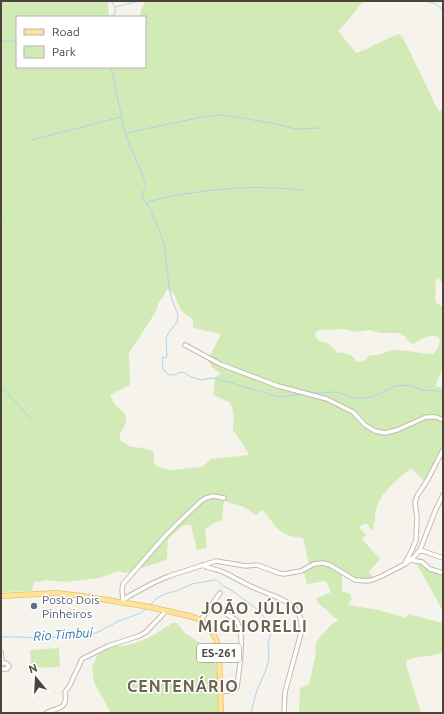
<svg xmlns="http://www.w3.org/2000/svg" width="444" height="714" font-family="Ubuntu,sans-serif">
  <rect width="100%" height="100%" fill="#f6f3ec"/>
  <path fill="#d2eab5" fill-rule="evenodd" d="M1,1H108L109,17H17V67H145V17H140L141,10L146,1H363L346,23L338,31L356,53C371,48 384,39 399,34L403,38L410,52L439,112L443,107V283L438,278L435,281L436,289L435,298L436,303L443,307V367L435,386L443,388V453L425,482L411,468C398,479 383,490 377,506C374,514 376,523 372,531L368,525L366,523L359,527L366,535L362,539L380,559L369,572L375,581C363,586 353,581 342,575V591L350,594L352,599L348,605L378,610L406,618L408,614L443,623V652C431,658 416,655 406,661L407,668L421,713H299L300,688L309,684L315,658L316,643L319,638L333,623L339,620V619C333,618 332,615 328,611C323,607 319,605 316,599L331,592L326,581L307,584L303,570L309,565L303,538C298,537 293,537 288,535C277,531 270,519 263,510L256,515L244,507L224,501L222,521L214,523L205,529L207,548L197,550L191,525H184L168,539L167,557L166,560L133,571L125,573L118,571L99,578L65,582L47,580L34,582L32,591L1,592ZM167,289C177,294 175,299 180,308C184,314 188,316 193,319V327L198,329L221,334L208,360L212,367L221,374L215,377L213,395L229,402L232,407L234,418L233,424V430L242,443L249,455L211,459L202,467L170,470L158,467L154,463V453C148,447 140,448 132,447C128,446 123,442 120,440C119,431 122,433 125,425C129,412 121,412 115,404C113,402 112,398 110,395L130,385L129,353L155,313L157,308L158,303L164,296ZM344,329L356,332L369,330L381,333H399L406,337L407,340L412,344C421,340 429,333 439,337C441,342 438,350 433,354C420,354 408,350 395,350C390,350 388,352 384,353C378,355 373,355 368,356L366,360L356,362C354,355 345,352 338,353C335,350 332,346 328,344C322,341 317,342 315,335L316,332L320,330Z
    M419,558L423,559L429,567L443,571V611L415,561L416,559Z
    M172,623H176C181,626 182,631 186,634C192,638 199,641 204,646C221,660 219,693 219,713H111L94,682L92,668L98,654L106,647L117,643L119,646C136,646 159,633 172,623Z
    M59,648L60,667L31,668L30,650Z"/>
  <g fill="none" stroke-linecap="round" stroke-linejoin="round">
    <path stroke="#a9d4f2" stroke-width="1" d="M426,1L436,4L443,10
      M115,7L139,1
      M110,17L115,14V7L111,1
      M1,41H17
      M111,67L125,133L145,181L146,186L142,194L143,198L149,207L158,227L164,244L169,286L171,297L178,315L177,322L169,332L166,339L167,357L165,358L163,357C160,369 168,381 180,372L185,373L191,377L202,380L211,378L218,379L279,397L288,396L301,394
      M126,133L207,116L224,115L271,123L295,129L320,128
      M32,140L51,135L121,117
      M147,202C163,198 181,194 198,192C232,187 267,186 302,190
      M1,219L3,218
      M1,386L32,420
      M311,393L337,392L355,398H367L374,396L395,386L409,385L423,390L437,391L443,393
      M150,605L156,599L164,594L176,591L192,584L214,580H217L223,586L231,590L257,609L265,618L270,629L271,633L268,644L269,655L268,663L265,672L257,690L251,713
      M1,637H18L42,638L94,634L119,621L141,613L146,609"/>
    <defs>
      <path id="minor" d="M185,345L220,364L233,369L278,386L327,399L353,412L365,425L375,431L385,433L397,430L426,417H436L443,420
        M420,550L443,558
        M410,560L422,562L430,569L443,573
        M405,563L412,550L416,540L417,517L415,502L417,496L428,479L443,450
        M203,565C209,569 216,569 223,572C236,578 248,586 262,591C273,596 288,600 296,610C302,617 302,625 301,633L285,692L284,713
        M123,600L122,590L123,584L165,536L180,521L201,501L206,498L213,496L224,498
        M121,602L129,596L153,583L169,576L216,561L246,566L257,565L279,573L284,574L301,571L314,564L323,563L330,565L355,580L366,581L372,580L382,576L405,564L414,557L420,550L436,509L443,495
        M212,605L236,620C246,633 239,670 237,687C234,692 226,691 220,692
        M201,620L220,593
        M1,652L2,663H1
        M1,669H7L9,666L6,663H2
        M46,713C58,707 68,710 65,692L70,685L82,659L108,646L139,636L146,632L166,611"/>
      <path id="major" d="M1,596L56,593L82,596L150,607L193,617L201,620L211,630L216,639L219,651L221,713"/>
    </defs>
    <use href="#minor" stroke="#c2bbae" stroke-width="5.5"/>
    <use href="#major" stroke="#e6c16a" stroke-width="6"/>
    <use href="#minor" stroke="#fff" stroke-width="3.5"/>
    <use href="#major" stroke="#ffe39c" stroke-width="4.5"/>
  </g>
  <circle fill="#5c6f8a" stroke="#fff" stroke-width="1.5" cx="34" cy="606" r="4"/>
  <g text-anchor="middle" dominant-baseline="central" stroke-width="3" stroke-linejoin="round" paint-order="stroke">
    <rect fill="#fff" stroke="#817c74" stroke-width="1" x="197" y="644" width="44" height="18" rx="3"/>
    <g font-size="11" font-weight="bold" fill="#4b4439">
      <text x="219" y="653">ES-261</text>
    </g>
    <g font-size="12" fill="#4e5e75" stroke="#fff" text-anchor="start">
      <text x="42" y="599">Posto Dois<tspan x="42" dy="14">Pinheiros</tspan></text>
    </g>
    <g font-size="13" font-style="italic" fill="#2e7ab2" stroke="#fff">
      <text transform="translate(63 634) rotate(-4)">Rio Timbuí</text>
    </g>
    <g font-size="16" font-weight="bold" letter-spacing="1" fill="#6e6250" stroke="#fff">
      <text x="253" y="608">JOÃO JÚLIO<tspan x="253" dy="18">MIGLIORELLI</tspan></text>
      <text x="183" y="686">CENTENÁRIO</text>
    </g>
  </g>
  <rect width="444" height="714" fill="none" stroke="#4b4439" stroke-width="4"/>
  <rect x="16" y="16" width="130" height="52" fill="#ffffff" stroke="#b7b4b0"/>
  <rect x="24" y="29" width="20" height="6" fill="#ffe39c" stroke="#b7b4b0"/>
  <text x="52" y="36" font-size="12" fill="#4b4439">Road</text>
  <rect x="24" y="46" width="20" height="12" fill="#d2eab5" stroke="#b7b4b0"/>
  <text x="52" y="56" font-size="12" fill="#4b4439">Park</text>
  <g transform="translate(36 678) rotate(342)" stroke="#ffffff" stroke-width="3" paint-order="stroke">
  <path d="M0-3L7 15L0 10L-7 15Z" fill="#4b4439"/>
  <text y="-6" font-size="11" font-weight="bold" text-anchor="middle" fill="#4b4439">N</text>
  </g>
</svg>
